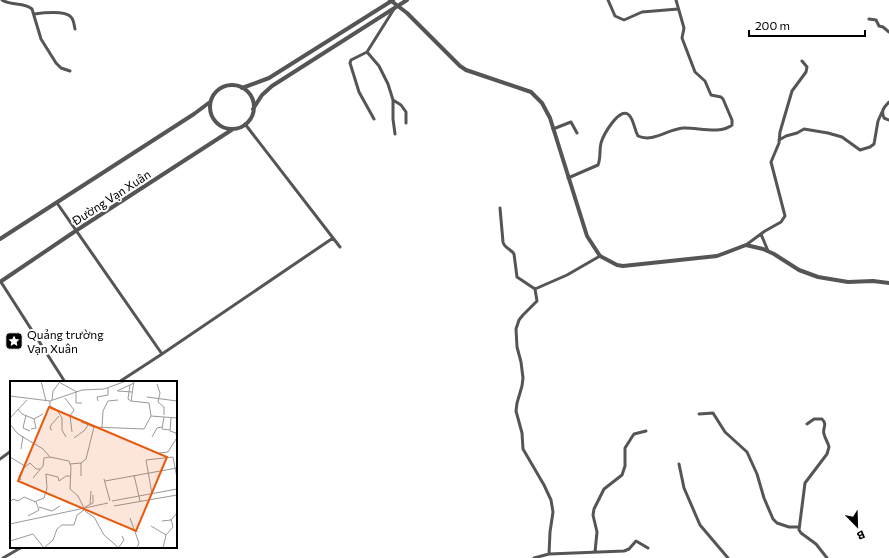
<svg xmlns="http://www.w3.org/2000/svg" width="889" height="558" font-family="Commissioner,sans-serif">
  <rect width="100%" height="100%" fill="#fff"/>
  <g fill="none" stroke-linecap="round" stroke-linejoin="round">
    <path stroke="#555" stroke-width="3" d="M2,0C11,6 24,2 32,9L41,39L56,63L61,68L70,71
      M608,0L615,16L624,20L642,12L678,9
      M34,14C42,13 65,10 71,17C74,20 74,25 75,29
      M869,19L876,20L879,26L883,27L889,32
      M367,52L379,66L388,84L393,100V119L395,134
      M393,100L401,105L406,112V123
      M889,102C883,108 881,111 884,118L889,120
      M374,119L359,92L350,63L351,60L367,52L394,9
      M245,124L340,247
      M553,129L571,122L577,133
      M779,140L786,136L797,133L804,129L828,133L842,137L860,150L870,147L874,144L878,121L882,112
      M568,178L598,165C601,158 599,151 601,143C603,136 619,106 629,115C634,120 634,129 638,136C653,143 668,129 683,128C697,127 720,135 732,125V120L723,99L721,97L711,95L705,81L695,72L682,38L684,28L676,0
      M57,203L162,354
      M500,208L503,242C504,248 511,249 514,254L517,277L535,289
      M761,234L768,251
      M746,245L765,231L781,222L785,216L771,162L779,143L780,132L792,91L806,72L807,67L802,61
      M1,282L65,382
      M119,382L162,354L333,238
      M699,414L713,413L725,432L747,452L757,474L764,498L773,519L777,523L789,527H799
      M807,424L814,419H822C828,425 822,428 824,434C825,439 828,442 829,447L827,454L805,483L799,530L801,533L816,544L827,558
      M0,459L11,451
      M679,464L684,488L700,525L728,558
      M595,552L597,532L593,515L594,509L604,489L622,475L625,466V448L632,437L634,434L646,431
      M549,554L624,551L629,549L636,541L648,548
      M3,558L22,547
      M534,558L549,554L550,532L553,512L551,500L544,485L523,449L522,433L516,411L517,403L522,386L523,378L521,362L517,347L516,329L519,320L523,315L537,301L535,289L567,275L600,256"/>
    <path stroke="#555" stroke-width="4" d="M390,0L407,13L460,66L466,70L531,92L542,103L550,118L587,236L600,256L617,265L623,266L717,256L746,245L763,249L774,254L799,270L818,277L848,282L873,281L889,283
      M210 107a22 22 0 1 1 44 0a22 22 0 1 1-44 0Z
      M242,88L269,78L393,0
      M253,109L262,95L272,86L407,0
      M0,239L194,114L210,102
      M0,282L77,230L233,129"/>
  </g>
  <defs>
    <symbol id="sight-square" viewBox="-11 -11 22 22"><rect x="-9" y="-9" width="18" height="18" rx="4" fill="#000" stroke="#fff"/><path d="M0-6L1.8-2.2L6-1.7L2.9 1.2L3.7 5.4L0 3.3L-3.7 5.4L-2.9 1.2L-6-1.7L-1.8-2.2Z" fill="#fff"/></symbol>
  </defs>
  <g fill-rule="evenodd">
    <use href="#sight-square" x="4" y="331" width="20" height="20"/>
  </g>
  <g text-anchor="middle" dominant-baseline="central" stroke-width="4" stroke-linejoin="round" paint-order="stroke">
    <g font-size="12" fill="#000" stroke="#fff">
      <text transform="translate(111 197) rotate(-33)">Đường Vạn Xuân</text>
    </g>
    <g font-size="12" fill="#000" stroke="#fff" text-anchor="start">
      <text x="27" y="334">Quảng trường<tspan x="27" dy="14">Vạn Xuân</tspan></text>
    </g>
  </g>
  <g transform="translate(10 381)">
    <rect width="167" height="167" fill="#fff"/>
    <path fill="none" stroke="#999" stroke-width="1" d="M31,0L36,20M47,0L67,11M124,0L121,20L139,22L141,35M147,3L150,12L148,21L154,26V34M120,4L118,18L121,20M107,10L124,2M108,10L122,11M66,11V22H72M0,15L40,20L72,9L94,8L116,0M137,16L167,20M55,17L64,29L60,35L62,51M42,19L43,10L49,2M40,20V25L47,29L52,37V49L56,56M88,20L87,16L98,14V7M8,28L12,33L24,38L33,33M16,34L13,47L20,50M141,35L167,37M154,36L152,48L160,49M0,37L17,19M161,37L160,50L166,52L167,58M71,41L84,46M0,43L8,53L33,68L40,76L59,80L61,86L60,108L68,115L76,131L84,136L94,154L109,167M92,46L93,30L98,20L108,19M21,48L26,47L24,38M42,49L40,48L41,44L49,35M142,56L147,47L152,46M64,57L75,49L78,44M11,68L13,55M149,72L158,71L166,58M0,76L15,85L9,95L11,99M71,82V95M60,83L71,82L76,78L84,46L134,48L141,35M15,86L20,82L26,88H30M124,94L130,120M23,97L33,85L34,77L40,76M94,98L100,120M95,100L167,87M142,113L136,79L163,76L167,97M102,120L167,108M0,121L3,118L8,120L14,116L26,121L29,129L18,135M24,121L34,117L37,107L36,93L48,96L49,100L56,95H60M80,123L81,110M104,125L167,114M29,126L42,130L50,125M75,126L83,122V114M120,137L129,162L127,167M152,140L161,139L167,132M0,143L98,122M141,145L156,154M0,160L23,153L34,167L43,159L47,148L52,144H64L67,134L74,129M109,166L114,159L112,155M153,167L156,154L163,146L161,138"/>
    <path fill="#e8590c" fill-opacity="0.15" stroke="#e8590c" stroke-width="2" d="M39,26L157,76L126,150L8,100Z"/>
    <rect width="167" height="167" fill="none" stroke="#000" stroke-width="2"/>
  </g>
  <g transform="translate(857 526) rotate(157)" stroke="#ffffff" stroke-width="3" paint-order="stroke">
  <path d="M0-3L7 15L0 10L-7 15Z" fill="#000000"/>
  <text y="-6" font-size="11" font-weight="bold" text-anchor="middle" fill="#000000">B</text>
  </g>
  <path d="M749 30v6h116v-6" fill="none" stroke="#000000" stroke-width="2"/>
  <text x="755" y="30" font-size="12" fill="#000000" stroke="#ffffff" stroke-width="3" paint-order="stroke">200 m</text>
</svg>
